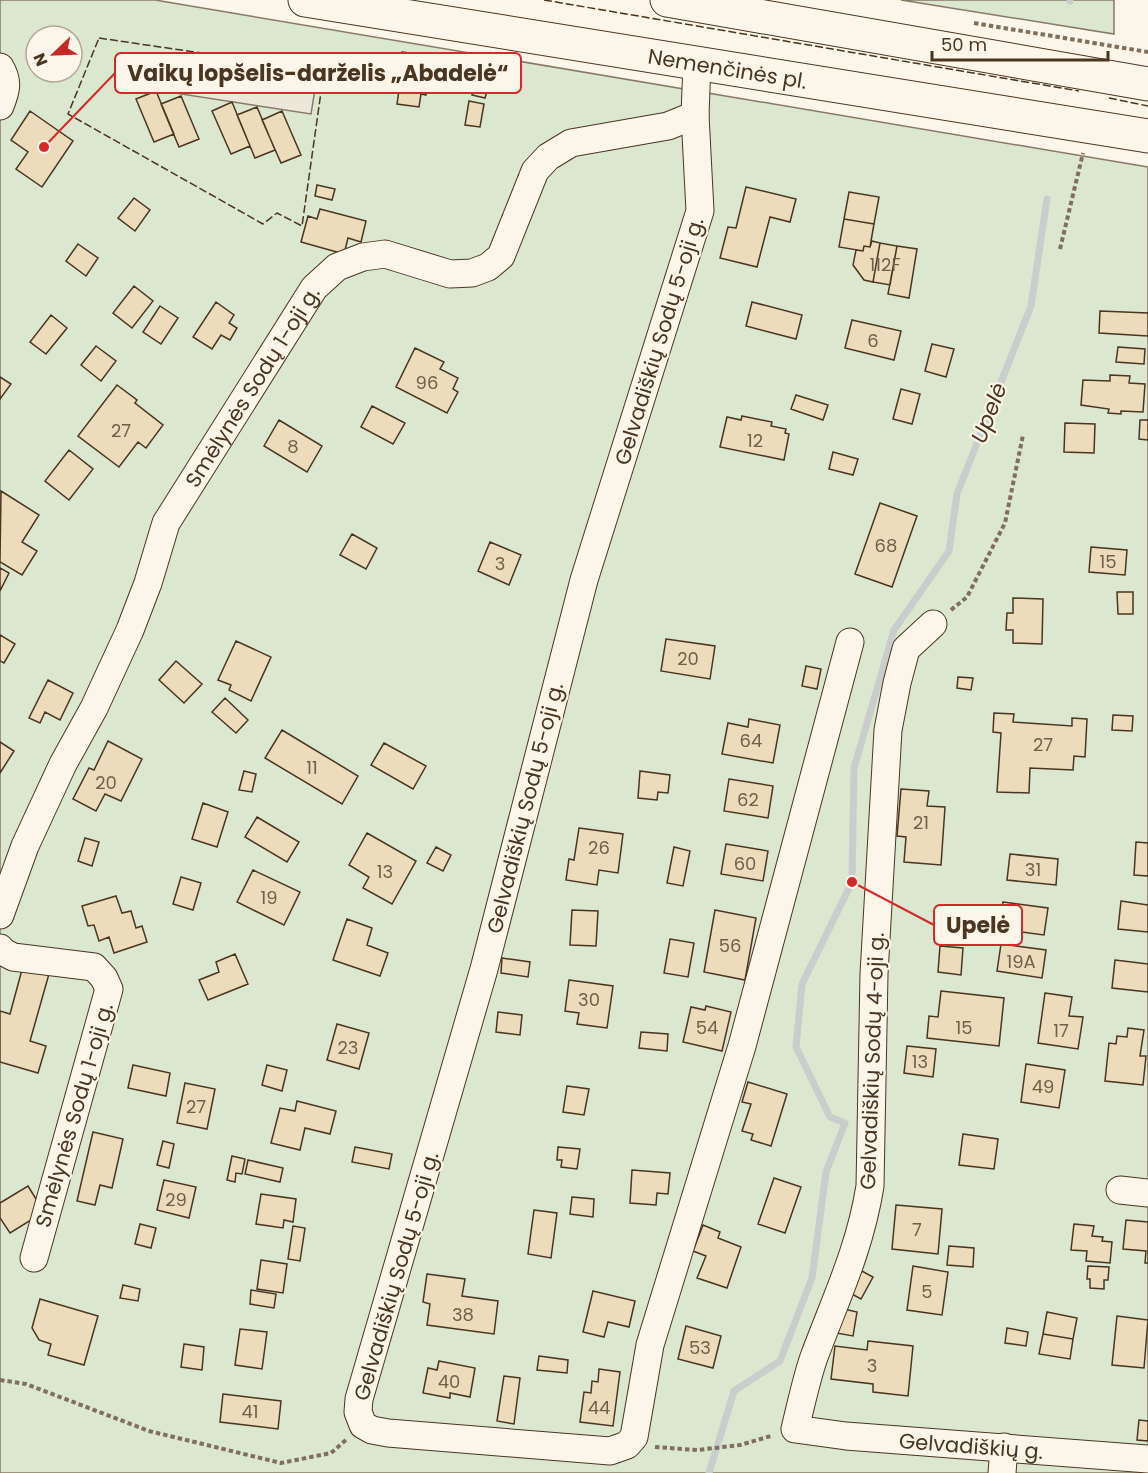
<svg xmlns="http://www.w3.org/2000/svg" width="1148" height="1473" font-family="Poppins,sans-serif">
  <rect width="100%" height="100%" fill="#fbf6e9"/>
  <path fill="#dce7d0" stroke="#887966" stroke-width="1.5" fill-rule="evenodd" d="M0,0H155L1148,167V1473H0ZM36,36H72V72H36Z
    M901,0H1114V34Z"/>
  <path fill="#ede7d9" stroke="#887966" stroke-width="1.5" d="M121,59L315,89L311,114L116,84Z"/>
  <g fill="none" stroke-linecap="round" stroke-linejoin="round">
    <path stroke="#c9cecd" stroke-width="7" d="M1070,1V0
      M709,1473L734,1391L780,1361L812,1278L826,1172L845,1123L830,1117L796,1047L802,984L852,882L854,768L894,630L949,551L957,494L1031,306L1047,199"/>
  </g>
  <path fill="#ecdcbc" stroke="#4a3520" stroke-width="1.5" d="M402,52L431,56L429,70H434L432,87L427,86L426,95L421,94L419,107L397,104L399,90H396L397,81L389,80L392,60L400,61Z
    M478,74L491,78L485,98L472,95Z
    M156,91L174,134L154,142L136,99Z
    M181,96L199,139L179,147L161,104Z
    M469,101L484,104L480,127L465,125Z
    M232,102L250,146L231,154L212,111Z
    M257,107L275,150L255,158L237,115Z
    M30,111L73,141L42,187L16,169L28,152L11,140Z
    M282,111L301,155L281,163L262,120Z
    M317,185L335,189L332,200L315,196Z
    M746,187L796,199L790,222L770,217L757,267L720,258L728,227L736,228Z
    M849,192L879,197L874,224L844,219Z
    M134,198L150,210L135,231L118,218Z
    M320,209L366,221L361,242L348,238L344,254L301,242L308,216L317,219Z
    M844,219L874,224L870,247L864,246L863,251L839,247Z
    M872,241L880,243L873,282L864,280L853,265L856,250L863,251L864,246L870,247Z
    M880,243L897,246L890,285L873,282Z
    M78,244L98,258L86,276L66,261Z
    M897,246L917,249L909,298L888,294Z
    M134,286L153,301L132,328L113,313Z
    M216,302L234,315L229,323L237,328L230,340L221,335L212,349L193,337Z
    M752,302L802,315L796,339L746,326Z
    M160,306L178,318L161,344L143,332Z
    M1100,311L1148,313V336L1099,333Z
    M51,315L67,328L46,354L30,342Z
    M852,320L901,331L894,360L845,348Z
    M932,344L954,349L946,377L925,371Z
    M96,346L116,361L101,381L81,365Z
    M1118,347L1145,349L1144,364L1116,362Z
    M415,348L444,362L440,369L458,378L453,389L458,392L447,413L396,387Z
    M1110,375L1130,376L1129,383L1145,384L1143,412L1121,411V414L1108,413L1109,409L1081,405L1083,380L1110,381Z
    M0,377L11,384L0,399Z
    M117,385L137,400L135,403L163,425L146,448L138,442L119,467L78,436Z
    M901,389L920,394L912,424L893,419Z
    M796,395L828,405L823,420L791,409Z
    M372,406L405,423L393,444L361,427Z
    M742,416L772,422L771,426L786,429L785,433L789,434L784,460L720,447L727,417L741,420Z
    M279,420L322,446L307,472L264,446Z
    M1140,420H1148V440L1139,439Z
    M1065,423L1095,424L1094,453L1064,452Z
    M69,450L93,469L69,500L45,481Z
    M833,452L858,459L853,475L829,469Z
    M1,491L39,515L22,542L37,551L22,575L0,562Z
    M880,503L917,516L892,587L855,574Z
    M352,534L377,548L366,569L340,555Z
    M490,542L521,555L509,585L478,571Z
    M1091,547L1127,550L1125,575L1089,572Z
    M0,568L9,573L0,591Z
    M1117,592H1133V614H1118Z
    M1013,598L1043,599L1042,644L1013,643V630H1006L1007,613H1013Z
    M0,635L15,644L4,663L0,661Z
    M666,639L715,646L710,679L661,671Z
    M236,641L271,657L251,701L229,690L231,685L218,680Z
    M176,661L202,684L184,703L159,680Z
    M806,666L821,669L817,689L802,686Z
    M958,677L973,678L971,690L957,688Z
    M48,680L73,693L60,720L45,712L40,723L29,718Z
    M225,698L248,720L236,733L212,712Z
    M994,713L1014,714L1013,722L1072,726V718L1087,719L1085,757L1074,756L1073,770L1030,768L1029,793L997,792L1001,733L993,732Z
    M1113,715L1133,716L1132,731L1112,730Z
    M749,719L780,725L773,763L722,754L728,723L748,727Z
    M282,730L358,776L342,804L265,758Z
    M108,741L142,759L121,801L105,794L96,811L73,799L89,768L94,770Z
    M0,742L14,751L0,773Z
    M384,743L426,766L413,789L371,765Z
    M244,771L256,774L252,792L239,790Z
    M640,771L670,775L668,793L658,792L657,800L638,798Z
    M729,779L773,786L768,818L724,811Z
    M901,789L929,791L927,806L945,807L941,865L904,862L906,837L897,836Z
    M203,803L228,812L217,847L192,839Z
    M257,817L299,842L287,862L245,837Z
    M579,828L623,834L618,873L599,870L597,885L566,880L569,859L574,860Z
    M367,833L416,861L392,904L363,888L369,877L349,865Z
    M85,838L99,842L92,866L78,861Z
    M1136,842L1148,843V876L1134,875Z
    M726,844L768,851L763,881L721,874Z
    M436,847L451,855L443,871L427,863Z
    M674,847L690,851L683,886L667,883Z
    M1010,854L1058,859L1056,885L1007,880Z
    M253,870L300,892L284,925L237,902Z
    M181,877L201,883L193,910L173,904Z
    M116,896L122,913L131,911L136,928L142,926L147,942L114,953L109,937L99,941L94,925L88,926L82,906Z
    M1121,901L1148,905V932L1118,929Z
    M1003,902L1048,908L1044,935L999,929Z
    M572,910L598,911L596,946L570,945Z
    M715,910L756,918L745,980L704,972Z
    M347,919L372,928L367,945L388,953L380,976L333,960Z
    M670,939L694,943L688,977L664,973Z
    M1001,944L1046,950L1042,978L997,971Z
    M940,946L963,948L961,975L938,972Z
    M235,954L248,984L208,1000L199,980L219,972L216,962Z
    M502,958L530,962L528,977L501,973Z
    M1115,960L1148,964V992L1112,988Z
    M23,966L49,974L30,1041L46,1046L38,1073L0,1062V1011L10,1014Z
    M569,980L613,986L607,1028L577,1024L579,1013L565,1011Z
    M941,991L1004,998L999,1046L927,1038L929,1016L938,1017Z
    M1045,993L1072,997L1069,1016L1083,1017L1078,1049L1038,1043Z
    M706,1006L731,1012L722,1051L683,1042L691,1007L705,1010Z
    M498,1012L522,1015L520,1035L496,1032Z
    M337,1024L369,1033L359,1069L327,1060Z
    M1128,1028L1144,1030L1140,1056H1146L1143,1085L1105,1081L1109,1043L1116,1044L1117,1036L1127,1037Z
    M641,1032L668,1034L667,1051L639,1048Z
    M907,1046L936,1049L933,1077L904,1073Z
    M1026,1064L1065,1070L1059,1108L1021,1102Z
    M133,1065L170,1073L166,1096L128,1088Z
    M267,1065L287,1070L282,1091L262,1085Z
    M748,1082L787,1094L771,1146L751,1140L753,1134L742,1131L751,1104L742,1102Z
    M185,1083L215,1089L207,1129L177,1123Z
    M567,1086L589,1089L584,1115L563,1112Z
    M297,1101L336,1111L330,1134L305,1128L300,1150L271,1143L280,1108L295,1111Z
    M93,1132L123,1139L112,1188L100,1185L95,1205L77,1201Z
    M963,1134L998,1139L994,1169L959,1165Z
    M163,1141L174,1144L169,1168L157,1165Z
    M355,1147L392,1154L389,1169L352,1162Z
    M558,1147L580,1149L577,1169L561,1167L562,1160H557Z
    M232,1156L245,1159L242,1174L236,1173L235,1182L227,1180Z
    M248,1160L283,1168L280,1182L245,1174Z
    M632,1170L670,1173L668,1194L657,1193L656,1205L630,1203Z
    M774,1178L801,1187L785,1233L758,1224Z
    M164,1180L196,1187L189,1218L157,1210Z
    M28,1186L44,1212L10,1233L0,1218V1203Z
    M261,1194L296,1199L293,1222L284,1220L283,1228L256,1224Z
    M572,1197L594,1199L593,1217L570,1214Z
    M896,1205L942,1209L938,1254L892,1249Z
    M534,1210L557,1213L551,1258L528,1254Z
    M1126,1220L1148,1222V1263H1145L1146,1251L1123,1249Z
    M140,1224L156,1228L151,1248L135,1244Z
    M1074,1224L1094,1226L1092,1236L1103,1237L1102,1241L1112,1242L1110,1263L1086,1261L1087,1251L1071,1250Z
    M703,1225L720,1232L718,1238L741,1247L727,1288L697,1278L706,1256L693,1251Z
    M293,1226L305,1228L300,1261L288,1259Z
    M949,1246L974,1248L973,1267L947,1265Z
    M261,1260L287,1264L283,1293L257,1289Z
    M913,1266L948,1272L942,1315L907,1310Z
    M1088,1266L1109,1267L1108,1280H1104V1289L1090,1288V1279H1087Z
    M860,1270L873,1277L861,1299L848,1292Z
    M427,1274L465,1279L462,1296L498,1301L494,1334L427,1325L430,1304L423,1302Z
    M123,1285L140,1289L138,1301L120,1298Z
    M251,1290L276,1294L274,1308L250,1304Z
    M593,1291L635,1301L629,1327L608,1322L604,1337L583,1332Z
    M40,1299L98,1316L84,1365L48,1355L51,1344L39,1340L32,1328Z
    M840,1308L857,1312L853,1336L836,1333Z
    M1047,1312L1077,1318L1073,1339L1043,1334Z
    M1117,1316L1148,1320L1144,1368L1112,1365Z
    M686,1326L721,1336L713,1368L678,1359Z
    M1007,1328L1028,1332L1026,1346L1005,1343Z
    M240,1329L267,1332L262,1369L235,1365Z
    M1043,1334L1073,1339L1070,1359L1039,1354Z
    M868,1341L913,1346L908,1396L873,1392V1384L831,1379L835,1346L867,1350Z
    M184,1344L204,1347L202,1370L181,1367Z
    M539,1356L568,1360L567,1373L537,1370Z
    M439,1361L475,1368L470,1397L450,1393V1398L423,1393L428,1368L437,1370Z
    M599,1369L620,1372L613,1426L580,1422L584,1392L591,1393L592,1381L598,1382Z
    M504,1376L520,1378L514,1424L497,1421Z
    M223,1394L281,1401L278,1429L220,1422Z
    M1139,1420L1148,1421V1441L1137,1440Z"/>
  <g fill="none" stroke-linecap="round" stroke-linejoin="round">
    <defs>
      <g id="minor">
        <path d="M697,63L695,115L700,211L584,580L484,969L359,1399L358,1412L363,1425L372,1430L388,1433L610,1451L627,1445L634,1437L650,1345L742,1046L850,642"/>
        <path d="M0,67C9,82 6,91 0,106"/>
        <path id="s1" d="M933,624L906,649L897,683L888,730L874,974L870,1186C860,1249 836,1298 814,1357C806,1380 801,1405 795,1429L846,1436L1148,1459"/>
        <path id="s2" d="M0,915L25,846L63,764L94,708L130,630L148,583L166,523L314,288L337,267L363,257L385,254L450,274L472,273L488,267L501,256L535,171L548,157L571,143L668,126L695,115"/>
        <path d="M0,948L2,951L13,957L94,967L104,978L109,989L34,1258"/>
        <path d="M1120,1190L1148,1193"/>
        <path d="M1002,1473L1004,1447"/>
      </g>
      <g id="major">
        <path id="s3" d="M305,0L1148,136"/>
        <path d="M667,0L1148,84"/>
      </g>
    </defs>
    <use href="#minor" stroke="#4a3520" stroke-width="29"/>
    <use href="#major" stroke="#4a3520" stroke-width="35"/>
    <path stroke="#7f6f5c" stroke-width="4" stroke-dasharray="4.5 3" stroke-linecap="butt" d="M974,23L1148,52
      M1060,249L1083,153
      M951,610L967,597L1005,523L1023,435
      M0,1380L26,1384L149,1431L281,1463L331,1453L347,1439
      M655,1447L697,1450L740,1445L771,1436"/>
    <use href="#minor" stroke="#fbf6e9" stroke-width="27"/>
    <use href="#major" stroke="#fbf6e9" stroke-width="33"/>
    <path stroke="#4a3520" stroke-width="1.5" stroke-dasharray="8 3" stroke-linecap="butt" d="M544,0L1079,91
      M99,38L324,71L302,226L277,213L263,224L68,114Z
      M1109,98L1148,106"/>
  </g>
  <g text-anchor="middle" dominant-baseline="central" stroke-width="4.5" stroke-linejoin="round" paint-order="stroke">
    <g font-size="18" fill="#725f47">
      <text x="885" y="264">112F</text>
      <text x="873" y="340">6</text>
      <text x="427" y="382">96</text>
      <text x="121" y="430">27</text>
      <text x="755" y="440">12</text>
      <text x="293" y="446">8</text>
      <text x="886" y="545">68</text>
      <text x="1108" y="561">15</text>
      <text x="500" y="563">3</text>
      <text x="688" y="658">20</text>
      <text x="751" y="740">64</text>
      <text x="1043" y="744">27</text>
      <text x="312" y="767">11</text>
      <text x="106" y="782">20</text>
      <text x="748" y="799">62</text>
      <text x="921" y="822">21</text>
      <text x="599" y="847">26</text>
      <text x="745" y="863">60</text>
      <text x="1033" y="869">31</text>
      <text x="385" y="871">13</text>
      <text x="269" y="897">19</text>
      <text x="730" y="945">56</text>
      <text x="1021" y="961">19A</text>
      <text x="589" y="999">30</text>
      <text x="707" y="1027">54</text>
      <text x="964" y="1027">15</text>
      <text x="1061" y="1030">17</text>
      <text x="348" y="1047">23</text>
      <text x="920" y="1061">13</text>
      <text x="1043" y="1086">49</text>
      <text x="196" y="1106">27</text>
      <text x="176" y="1199">29</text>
      <text x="917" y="1229">7</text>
      <text x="927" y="1291">5</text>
      <text x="463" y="1314">38</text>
      <text x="700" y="1347">53</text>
      <text x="872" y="1365">3</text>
      <text x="449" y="1381">40</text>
      <text x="599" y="1407">44</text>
      <text x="250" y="1411">41</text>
    </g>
    <g font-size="21" fill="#4a3520" stroke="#fbf6e9">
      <text stroke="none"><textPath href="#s3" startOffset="428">Nemenčinės pl.</textPath></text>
      <text transform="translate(659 341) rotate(-73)">Gelvadiškių Sodų 5-oji g.</text>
      <text stroke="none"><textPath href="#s2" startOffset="588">Smėlynės Sodų 1-oji g.</textPath></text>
      <text transform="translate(525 808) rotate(-76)">Gelvadiškių Sodų 5-oji g.</text>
      <text transform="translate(872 1061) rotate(-88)">Gelvadiškių Sodų 4-oji g.</text>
      <text transform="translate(74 1115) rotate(-74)">Smėlynės Sodų 1-oji g.</text>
      <text transform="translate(396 1276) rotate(-74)">Gelvadiškių Sodų 5-oji g.</text>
      <text stroke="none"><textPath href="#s1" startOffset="1008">Gelvadiškių g.</textPath></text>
    </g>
    <g font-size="22" font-style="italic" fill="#4a3520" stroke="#fbf6e9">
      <text transform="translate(989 413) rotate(-69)">Upelė</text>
    </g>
  </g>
  <path fill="none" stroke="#d62828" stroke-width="2" d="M44 147L115 73M852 882L934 925"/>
  <g fill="#d62828" stroke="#fbf6e9" stroke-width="2">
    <circle cx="44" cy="147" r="6"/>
    <circle cx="852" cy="882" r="6"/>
  </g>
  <g fill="#fbf6e9" stroke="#d62828" stroke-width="2">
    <rect x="115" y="53" width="406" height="40" rx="6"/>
    <rect x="934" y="905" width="88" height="40" rx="6"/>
  </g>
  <g font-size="22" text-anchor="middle" font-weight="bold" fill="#4a3520">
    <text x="318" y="81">Vaikų lopšelis-darželis „Abadelė“</text>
    <text x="978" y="933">Upelė</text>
  </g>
  <g transform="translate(54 54) rotate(247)"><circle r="28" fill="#fbf6e9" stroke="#b4a999" stroke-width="1.5"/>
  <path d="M0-4.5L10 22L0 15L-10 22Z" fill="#c62828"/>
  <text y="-9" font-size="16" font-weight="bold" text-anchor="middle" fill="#4a3520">N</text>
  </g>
  <path d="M932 51v9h176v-9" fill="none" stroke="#4a3520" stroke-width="3"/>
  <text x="941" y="51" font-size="18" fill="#4a3520" stroke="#fbf6e9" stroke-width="4.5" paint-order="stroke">50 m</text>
</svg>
